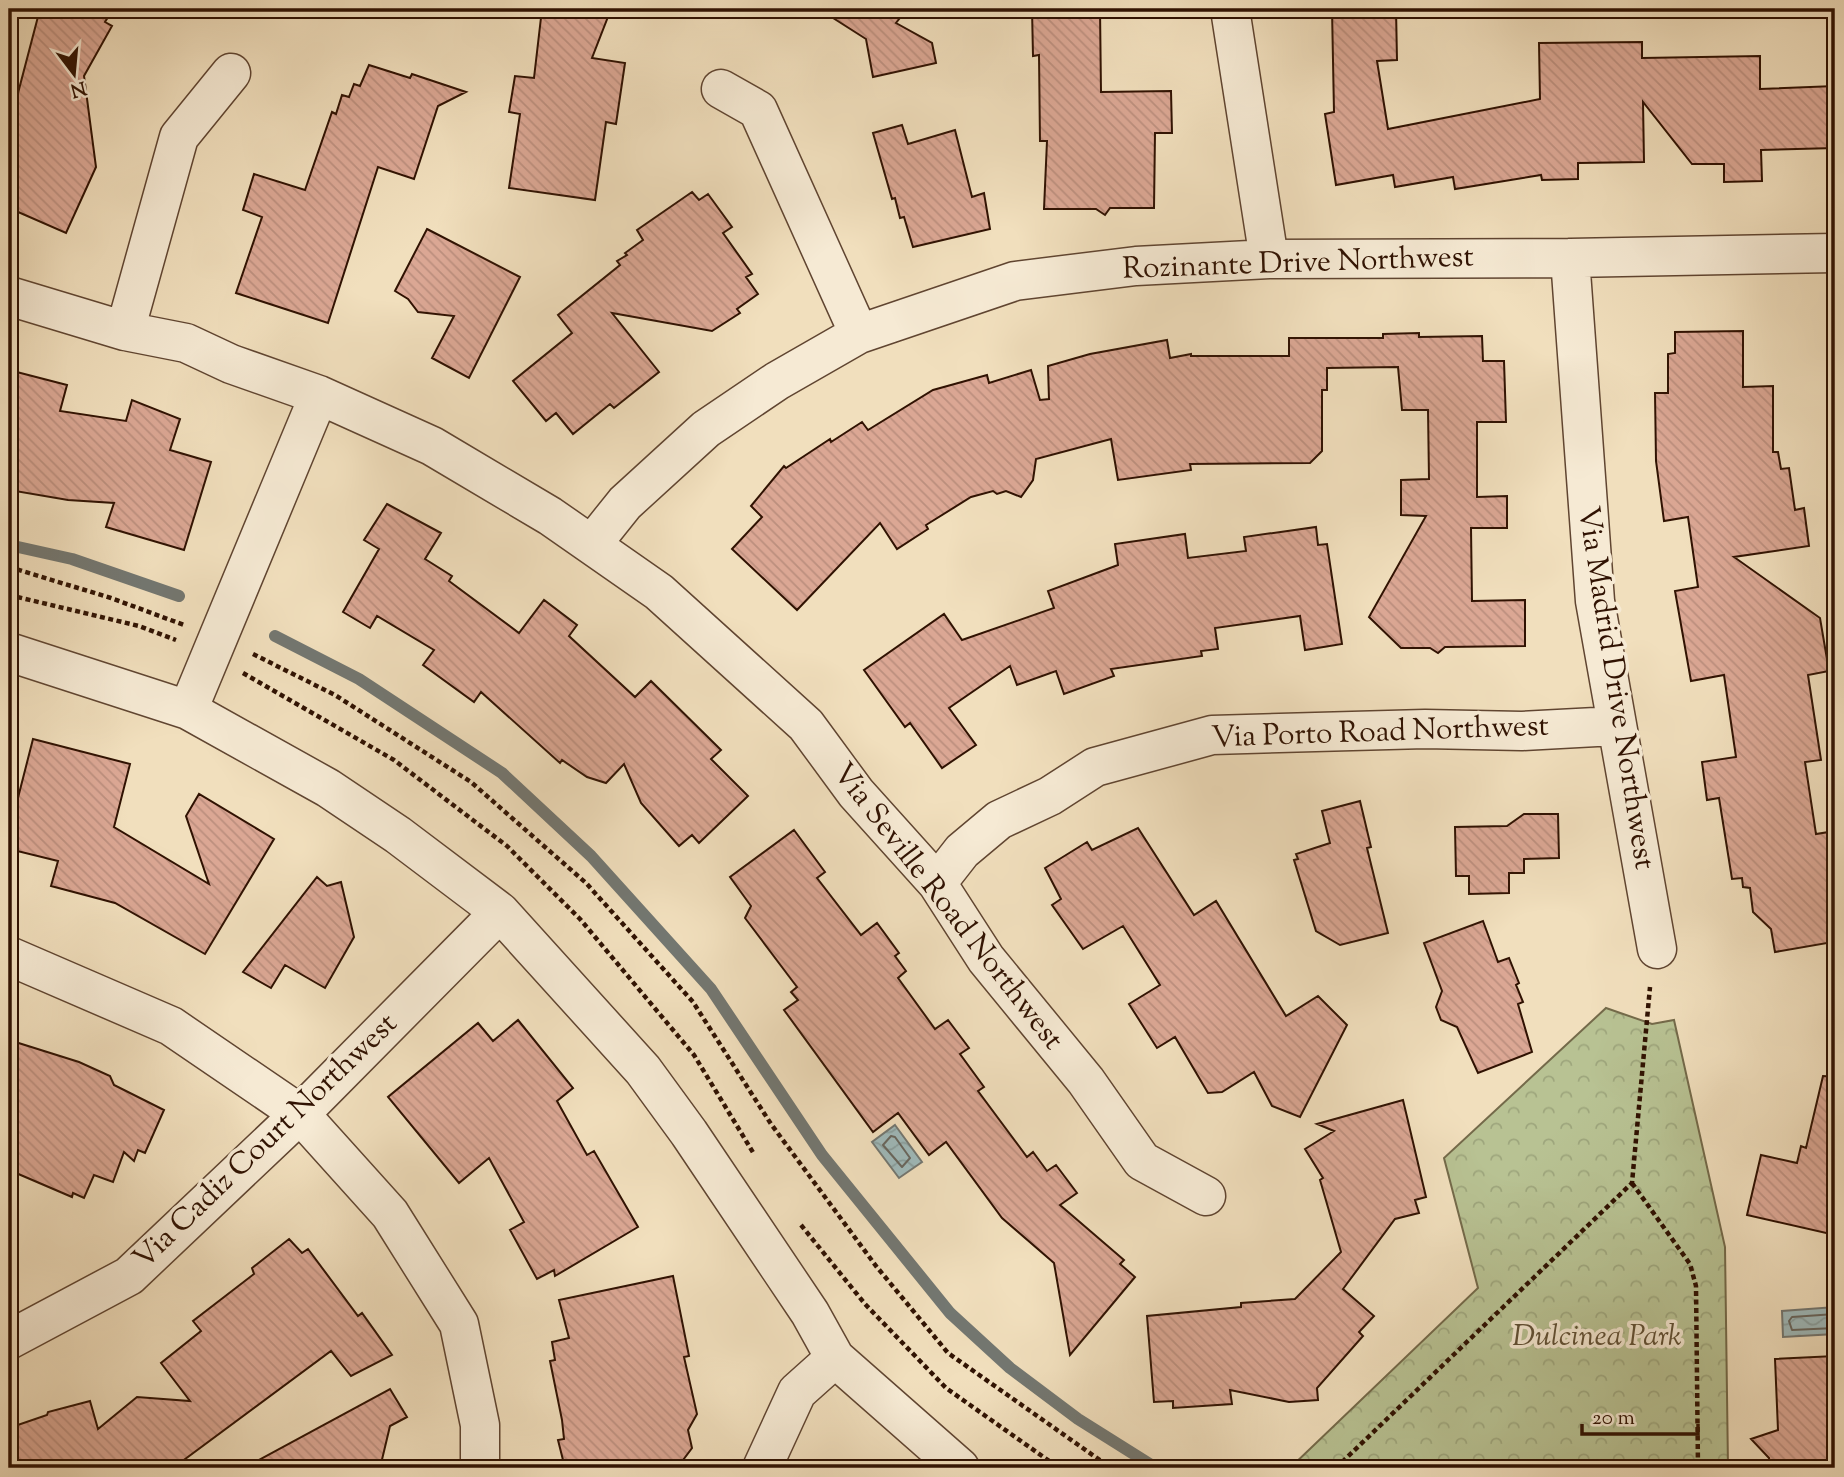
<svg xmlns="http://www.w3.org/2000/svg" width="1844" height="1477" font-family="'Sorts Mill Goudy',serif">
  <defs>
    <pattern id="park-crowns" width="20" height="18" patternUnits="userSpaceOnUse" patternTransform="scale(1.75)"><rect width="20" height="18" fill="#b8c293"/><path d="M2 6a3 3 0 1 1 6 0M12 15a3 3 0 1 1 6 0" fill="none" stroke="#9ea67d"/></pattern>
    <pattern id="water-waves" width="16" height="10" patternUnits="userSpaceOnUse" patternTransform="scale(1.75)"><rect width="16" height="10" fill="#9fbabb"/><path d="M0 5q4-4 8 0t8 0" fill="none" stroke="#899f9f"/></pattern>
    <pattern id="building-back-hatch" width="6" height="6" patternUnits="userSpaceOnUse" patternTransform="scale(1.75)"><rect width="6" height="6" fill="#dba794"/><path d="M-1 5l2 2M0 0l6 6M5-1l2 2" fill="none" stroke="#bc8f7e"/></pattern>
  </defs>
  <rect width="100%" height="100%" fill="#f1dfbd"/>
  <filter id="stains"><feTurbulence type="fractalNoise" baseFrequency=".00286" numOctaves="4"/><feColorMatrix values="0 0 0 0 .2 0 0 0 0 .09 0 0 0 0 .02 0 0 0 .5 -.17"/></filter>
  <radialGradient id="worn" r=".72"><stop offset=".6" stop-color="#630" stop-opacity="0"/><stop offset="1" stop-color="#630" stop-opacity=".3"/></radialGradient>
  <path fill="url(#park-crowns)" stroke="#746a4a" stroke-width="2" d="M1606,1008L1652,1024L1674,1020L1725,1247L1728,1468H1290L1478,1288L1444,1158Z"/>
  <path fill="url(#water-waves)" stroke="#737771" stroke-width="2" d="M895,1125L922,1162L899,1178L872,1142Z
    M1835,1307V1334L1783,1337L1782,1311Z"/>
  <g fill="none" stroke-linecap="round" stroke-linejoin="round">
    <path stroke="#68665e" stroke-width="2" d="M891,1136L895,1137L910,1158L902,1167L883,1145Z
      M1835,1314L1792,1317L1789,1321L1792,1330L1835,1328"/>
    <path stroke="#737771" stroke-width="12" d="M9,545L72,559L179,596
      M275,636L359,679L502,773L591,856L711,989L822,1155L950,1313L1010,1368L1078,1419L1156,1468"/>
  </g>
  <path fill="url(#building-back-hatch)" stroke="#301202" stroke-width="2" d="M40,9H113L105,22L112,26L84,76L96,167L66,233L9,208V94L18,93Z
    M542,9H611L592,58L625,63L616,124L606,122L595,200L509,188L520,114L509,112L515,76L534,78Z
    M819,9H907L896,23L932,43L936,63L873,77L866,39Z
    M1032,9H1100L1101,92L1171,91L1172,133H1155L1154,208H1110L1105,215L1096,209H1044L1047,141H1040L1039,55L1033,56Z
    M1332,9H1396L1397,60L1377,61L1388,129L1540,99L1539,43L1642,42V58L1760,56V89L1835,86V148L1761,150L1762,181L1724,182V164H1692L1643,102L1644,162L1578,163V179L1542,180L1541,175L1455,189L1453,177L1395,187L1393,175L1336,185L1325,114L1334,112Z
    M369,65L410,78L412,74L466,92L438,106L414,179L378,167L328,323L236,293L262,217L243,210L254,174L305,190L332,112L336,114L342,95L349,97L354,84L360,86Z
    M902,125L908,144L955,130L972,197L984,193L990,229L913,247L904,217L900,218L895,198L892,199L873,133Z
    M692,192L699,200L708,194L732,227L723,233L752,274L746,277L758,294L737,309L740,313L712,331L612,313L659,372L614,408L610,404L573,434L556,413L546,421L513,381L572,333L558,315L620,265L617,261L627,255L625,253L643,240L637,230Z
    M427,229L520,277L469,378L432,358L454,316L418,312L408,299L395,291Z
    M1743,331V387L1773,386V452H1778L1781,469L1789,468L1795,510L1804,508L1809,546L1734,557L1820,618L1829,671L1808,675L1821,760L1805,762L1816,834L1835,831V918L1829,919L1833,942L1775,952L1771,929L1753,912L1750,888L1743,887L1742,878L1732,879L1719,798L1707,800L1702,762L1736,757L1724,675L1691,681L1675,591L1698,587L1688,517L1664,521L1656,461L1655,393H1668V354L1675,353V332Z
    M1419,333V337L1482,336L1483,361H1504L1506,422H1477V497L1507,496V528H1471L1472,601L1525,600V646L1445,647L1438,653L1430,648H1401L1369,617L1426,516L1401,515V480L1429,479L1428,410H1402L1398,367L1327,368V390H1322V451L1310,463L1190,464L1191,470L1118,480L1111,439L1036,459L1033,480L1021,497L1006,491L997,494L993,491L971,497L926,525L928,529L897,549L880,523L797,610L732,549L762,517L751,506L784,466L786,468L830,439L831,442L862,422L868,430L933,390L987,375L989,383L1031,370L1040,400L1049,399L1048,366L1090,354L1167,340L1170,358L1191,354V356H1289V338H1383V334Z
    M9,370L67,385L60,411L126,421L132,400L180,419L170,450L211,462L184,550L106,527L114,503L68,500L15,491L17,478L9,476Z
    M387,504L441,533L425,559L452,576L449,581L519,633L544,600L577,625L569,636L635,697L651,681L721,750L711,759L748,796L699,843L692,835L679,846L641,803L624,764L606,783L587,777L562,760L560,763L481,692L474,702L423,665L434,650L377,616L370,628L343,612L379,549L364,540Z
    M1316,527L1318,545L1327,544L1342,644L1305,650L1300,616L1215,628L1218,649L1201,651L1202,656L1111,669L1114,676L1064,694L1056,671L1017,685L1010,666L949,708L976,745L942,768L910,723L905,727L864,670L944,614L962,640L1054,608L1048,591L1118,565L1115,544L1185,534L1188,558L1246,551L1244,537Z
    M33,739L130,764L114,827L209,884L186,816L199,794L274,839L205,954L115,903L51,886L58,861L9,849V833Z
    M1360,801L1371,847L1367,848L1388,933L1340,945L1316,931L1294,860L1298,859L1296,854L1330,843L1322,811Z
    M1524,814H1558L1559,858L1524,859V873H1509V893L1469,894V876H1456L1455,827L1507,826Z
    M1138,828L1194,915L1216,901L1286,1016L1318,996L1347,1025L1300,1117L1272,1106L1254,1072L1222,1092L1208,1093L1175,1037L1157,1048L1129,1004L1160,985L1123,926L1083,949L1052,905L1061,899L1045,868L1087,842L1092,850Z
    M794,830L825,872L817,878L861,935L877,923L899,953L895,956L906,971L898,978L935,1029L948,1020L969,1048L960,1054L984,1087L978,1091L1027,1157L1033,1152L1047,1171L1056,1165L1077,1193L1060,1205L1124,1260L1120,1264L1135,1277L1070,1355L1054,1263L1002,1218L946,1142L929,1155L898,1113L873,1132L784,1010L798,1000L791,992L797,987L745,918L751,906L730,877Z
    M317,877L327,886L341,882L354,937L325,988L285,965L271,988L243,972Z
    M1483,921L1498,962L1509,958L1519,983L1516,985L1523,1002L1518,1004L1532,1052L1478,1073L1457,1027L1441,1020L1436,1007L1442,991L1424,943Z
    M518,1020L573,1088L557,1101L587,1155L594,1151L638,1227L555,1276L554,1270L537,1279L510,1230L524,1222L489,1158L459,1183L388,1097L478,1023L493,1041Z
    M9,1040L79,1062L110,1076L114,1085L164,1110L145,1153L138,1150L134,1161L124,1152L113,1182L94,1175L84,1198L73,1193L72,1197L9,1170Z
    M1823,1076L1835,1077V1235L1747,1215L1761,1155L1797,1163L1801,1146L1806,1148Z
    M1403,1100L1426,1197L1415,1200L1419,1213L1395,1219L1343,1289L1374,1316L1359,1332L1363,1336L1317,1388L1318,1400L1289,1402L1230,1390L1232,1404L1173,1408V1401L1154,1402L1147,1316L1241,1307V1303L1295,1299L1341,1252L1320,1180L1323,1178L1305,1149L1334,1131L1317,1124Z
    M289,1239L302,1253L308,1249L358,1316L362,1313L392,1355L351,1376L331,1351L173,1468H9V1428L47,1415L48,1412L90,1401L98,1429L137,1397L190,1401L161,1363L201,1331L193,1321L254,1274L252,1268Z
    M673,1276L689,1356L684,1357L697,1414L688,1430L692,1448L677,1468H565L558,1440L564,1439L562,1420L550,1361L555,1360L552,1342L569,1338L559,1300Z
    M1835,1356V1468H1770L1769,1458L1751,1439L1778,1430L1775,1359Z
    M390,1389L407,1417L390,1426L380,1468H244Z"/>
  <g fill="none" stroke-linecap="round" stroke-linejoin="round">
    <defs>
      <path id="minor" d="M1230,9L1269,259
        M721,89L758,110L859,334
        M1570,258L1595,601L1657,949
        M9,296L125,331L186,343L231,364L319,395L432,446L550,516L659,592L806,725L856,793L937,883L986,959L1086,1081L1142,1161L1206,1196
        M125,331L179,137L231,73
        M593,543L625,503L706,429L777,381L859,334L1015,281L1136,266L1269,259L1570,258L1835,253
        M9,652L188,710L328,788L398,835L500,912L643,1070L689,1133L810,1313L835,1358L960,1468
        M188,710L319,395
        M937,883L962,851L999,820L1050,796L1095,767L1212,735L1425,729L1522,731L1615,726
        M9,956L171,1026L300,1114L390,1214L459,1324L480,1425V1468
        M9,1340L129,1276L300,1114L500,912
        M762,1468L797,1392L835,1358"/>
    </defs>
    <use href="#minor" stroke="#604531" stroke-width="41"/>
    <path stroke="#301202" stroke-width="4.5" stroke-dasharray="5 3.5" stroke-linecap="butt" d="M9,567L111,598L184,625
      M9,595L139,626L176,640
      M253,654L335,695L471,782L586,883L693,1002L771,1124L876,1266L948,1353L1111,1468
      M243,673L394,760L507,846L580,919L694,1055L754,1154
      M1632,1183L1690,1264L1696,1286L1698,1468
      M801,1225L865,1304L946,1388L1059,1468
      M1336,1468L1632,1183L1650,987"/>
    <use href="#minor" stroke="#f6ead4" stroke-width="38"/>
  </g>
  <g text-anchor="middle" dominant-baseline="central" stroke-width="7" stroke-linejoin="round" paint-order="stroke">
    <g font-size="30" fill="#301202" stroke="#f6ead4">
      <text transform="translate(1298 264) rotate(-2)">Rozinante Drive Northwest</text>
      <text transform="translate(1615 688) rotate(81)">Via Madrid Drive Northwest</text>
      <text transform="translate(1380 733) rotate(-2)">Via Porto Road Northwest</text>
      <text transform="translate(947 907) rotate(52)">Via Seville Road Northwest</text>
      <text transform="translate(266 1142) rotate(-44)">Via Cadiz Court Northwest</text>
    </g>
    <g font-size="30" font-style="italic" fill="#605035" stroke="#f6ead4">
      <text x="1597" y="1337">Dulcinea Park</text>
    </g>
  </g>
  <rect width="1844" height="1477" fill="none" stroke="#f1dfbd" stroke-width="35"/>
  <rect x="10" y="10" width="1823" height="1456" fill="none" stroke="#301202" stroke-width="3.5"/>
  <rect x="18" y="18" width="1809" height="1442" fill="none" stroke="#301202" stroke-width="2"/>
  <g transform="translate(74 74) rotate(164)" stroke="#f6ead4" stroke-width="5" paint-order="stroke">
  <path d="M0-5L12 26L0 18L-12 26Z" fill="#301202"/>
  <text y="-10" font-size="19" font-weight="bold" text-anchor="middle" fill="#301202">N</text>
  </g>
  <path d="M1582 1424v10h116v-10" fill="none" stroke="#301202" stroke-width="3.5"/>
  <text x="1592" y="1424" font-size="21" fill="#301202" stroke="#f6ead4" stroke-width="5" paint-order="stroke">20 m</text>
  <rect width="100%" height="100%" filter="url(#stains)"/>
  <rect width="100%" height="100%" fill="url(#worn)"/>
</svg>
